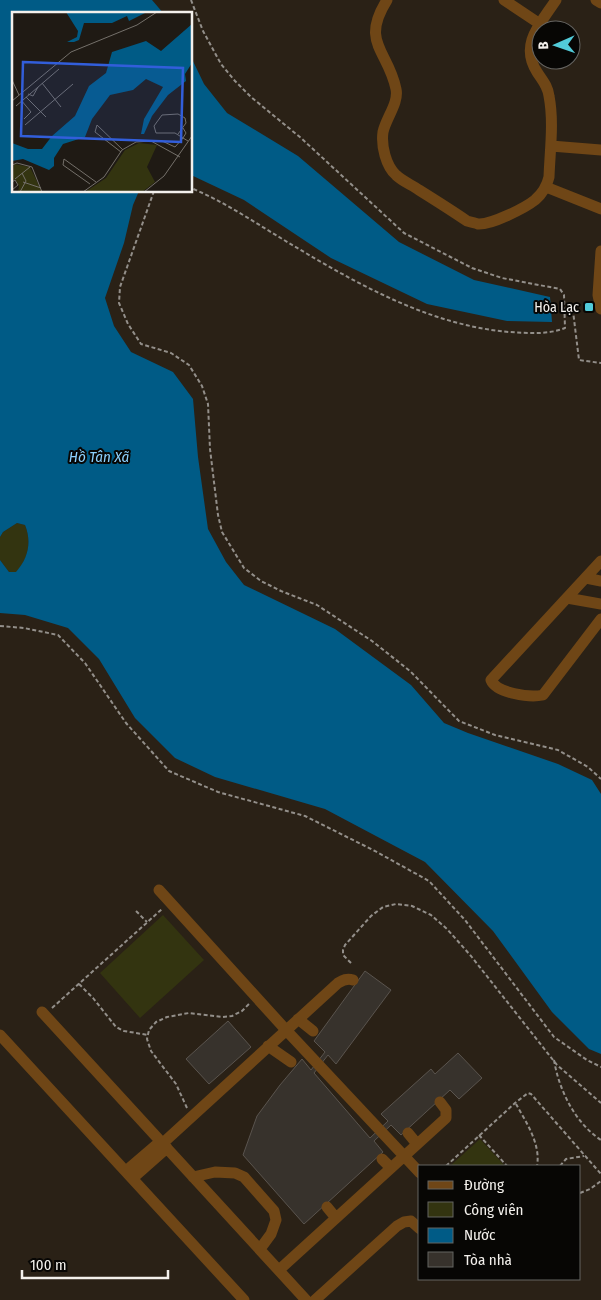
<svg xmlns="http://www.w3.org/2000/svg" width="601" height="1300" font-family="'Fira Sans Condensed',sans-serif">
  <rect width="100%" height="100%" fill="#1f1a14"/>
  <path fill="#2a2116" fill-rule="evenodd" d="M0,0H601V1300H0ZM14,14H191V191H14ZM541,30H571V60H541ZM420,1166H580V1279H420Z"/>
  <path fill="#333410" d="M17,523L25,525C32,542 28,559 16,573L9,572L0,560V537L3,532Z
    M163,915L204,960L140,1018L100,973Z
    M480,1139L505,1166H450Z"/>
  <path fill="#005b86" d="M0,0H152L164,14H14V191H139L133,205L124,243L105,298L114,326L131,352L173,372L193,399L198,457L208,529L226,562L244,585L335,629L411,685L444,723L468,733L558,764L592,780L601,794V1054L589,1049L552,1012L493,931L425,862L325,809L215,777L175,758L135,718L99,659L68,628L25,615L0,613V560L9,572H16C28,559 32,542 25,525L17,523L3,532L0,537Z
    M191,57L204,84L227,113L298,156L399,242L474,280L550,297L552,322L507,321L427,304L331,258L244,200L191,175Z"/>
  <path fill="#37322c" stroke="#5a544e" d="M365,971L391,990L336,1064L328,1055L314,1073L370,1138L388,1121L381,1114L431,1069L435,1074L458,1053L482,1078L459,1099L450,1090L401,1135L391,1125L374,1141L383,1152L304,1224L243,1155L257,1116L280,1085L302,1059L311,1070L325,1052L314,1041Z
    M228,1021L251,1047L209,1084L186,1059Z"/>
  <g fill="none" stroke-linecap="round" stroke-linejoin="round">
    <path stroke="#938f8a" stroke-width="2" stroke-dasharray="4 2.5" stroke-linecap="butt" d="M191,0L203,31L221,64L235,81L251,97L301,138L404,233L472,268L502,278L560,289L564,295L565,328C548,335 528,333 509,332C427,325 352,281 284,240C254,222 223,201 191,188
      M154,191L120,287L119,303L128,324L141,344L171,353L189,365L202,386L208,404L210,449L218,515L222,532L244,568L261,581L281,591L317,605L372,641L410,671L459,721L495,735L558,750L588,767L601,779
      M565,309L573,311L579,360L601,363
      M0,626L24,628L58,635L85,663L126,723L169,771L218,792L305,816L375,851L429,881L465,920L554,1037L587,1060L601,1067
      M136,911L147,922
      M351,963L343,955V950L345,945L371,916L383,907L396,904L412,906L431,915L447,929L471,956L557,1065L601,1103
      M79,984L93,998L116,1027L124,1031L148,1035
      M52,1008L162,909
      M554,1060C559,1090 575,1123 601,1140
      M516,1104C526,1122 541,1144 537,1166
      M187,1108L176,1084L151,1051L147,1039L149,1030L156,1022L167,1017L189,1013L222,1017L232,1016L242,1011L250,1003
      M479,1135L507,1166
      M446,1166L515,1103L528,1093L531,1094L601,1174
      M560,1166L566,1159L584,1156
      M580,1193L590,1189L601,1181"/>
    <path stroke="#6f4616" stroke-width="11" d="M387,0C360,43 388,50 396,89C399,103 386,118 383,132C381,146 386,166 396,175C402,181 412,185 419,190C435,200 451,210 467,221C471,222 475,223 478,224C491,225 525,208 535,200C543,193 547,186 549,177C550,150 554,122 549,96C548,86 542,80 537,72C519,44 541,23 556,0
      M504,0L540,24
      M596,0L601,3
      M551,146L601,150
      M546,187L601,209
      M601,251L598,295L601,309
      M601,561L491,680C496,693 530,698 543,695L601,619
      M586,578L601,581
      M567,598L601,604
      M159,890L286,1030L420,1173
      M42,1012L306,1300
      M298,1019L313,1031
      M0,1035L244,1300
      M268,1046L291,1062
      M408,1133L417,1144
      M163,1143L338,983C343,980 347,978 353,980
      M382,1159L391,1168
      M126,1171L161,1141
      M193,1177L215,1172L235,1173L244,1177L274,1211L276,1220L271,1234L260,1249
      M133,1178L167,1148
      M327,1207L336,1218
      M279,1270L446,1118V1110L440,1102
      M315,1300L397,1226L404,1222L411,1221L420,1229"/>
  </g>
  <rect fill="#52cbd9" stroke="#070604" stroke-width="2" x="584" y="302" width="10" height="10" rx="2.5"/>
  <g text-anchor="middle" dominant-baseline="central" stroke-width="4" stroke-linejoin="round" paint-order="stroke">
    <g font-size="14" fill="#f3f0ec" stroke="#070604" text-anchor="end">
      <text x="579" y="307">Hòa Lạc</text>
    </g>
    <g font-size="15" font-style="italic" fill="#8cd0fd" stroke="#070604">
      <text x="99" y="457">Hồ Tân Xã</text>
    </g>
  </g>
  <g transform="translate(12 12)">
    <rect width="180" height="180" fill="#1f1a14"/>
    <path d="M127,131L145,133L135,155L143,170L130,180H73L94,166L113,138ZM2,152L18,155L30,180H6L7,174L3,167L0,169Z" fill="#333410"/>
    <path d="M54,0H135L117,9L115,4L100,11H72L67,28L62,30H55L65,25L66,19ZM180,12V51L173,62L174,69L156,83L140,104L132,122H129L132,107L151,75L134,67L121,78L98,83L80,107L73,125L51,132L42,146V154L37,158L11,147L0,149V131L16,137H30L40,124L63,104L77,74L94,61L100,40L134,29L149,39Z" fill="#005b86"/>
    <path fill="none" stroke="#74706a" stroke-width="1" d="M0,68L7,83M30,71L49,95M16,82L21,84L26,75M14,85L34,105M9,88L19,100L12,107M0,89L59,40L125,13L145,0M4,94L47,57M13,113L61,72M171,116L174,121L171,126L176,129M150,129L163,135L171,126L163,121H144L142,114L150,103L166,102L173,106L174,111L166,122M109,140L83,120L85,113L111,138M0,153L5,151L20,155L30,180M3,167L18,155M0,170L3,168L6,173L0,178M11,170L29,176M78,172L51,153L52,147L84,170M8,180L14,169L10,161M71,180L92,165L110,138L124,130L139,129L168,145M132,180L152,164L180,124"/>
    <path fill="#325eda" fill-opacity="0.15" stroke="#325eda" stroke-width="2.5" d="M11,50L171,56L169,130L9,124Z"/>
    <rect width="180" height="180" fill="none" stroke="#f3f0ec" stroke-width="2.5"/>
  </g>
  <rect x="418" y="1165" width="162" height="115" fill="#070604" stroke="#656461"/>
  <rect x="428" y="1181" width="25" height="8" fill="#6f4616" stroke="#656461"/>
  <text x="464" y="1190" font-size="15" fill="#f3f0ec">Đường</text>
  <rect x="428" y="1202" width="25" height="15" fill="#333410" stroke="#656461"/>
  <text x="464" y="1215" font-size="15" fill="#f3f0ec">Công viên</text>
  <rect x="428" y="1228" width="25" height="15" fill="#005b86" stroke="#656461"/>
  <text x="464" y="1240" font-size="15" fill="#f3f0ec">Nước</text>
  <rect x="428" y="1252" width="25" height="15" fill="#37322c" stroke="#656461"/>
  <text x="464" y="1265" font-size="15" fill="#f3f0ec">Tòa nhà</text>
  <g transform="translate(556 45) rotate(268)"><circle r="24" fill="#070604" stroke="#656461"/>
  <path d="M0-4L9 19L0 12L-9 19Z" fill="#52cbd9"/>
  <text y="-8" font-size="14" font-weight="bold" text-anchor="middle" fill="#f3f0ec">B</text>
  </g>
  <path d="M22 1270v8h146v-8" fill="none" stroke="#f3f0ec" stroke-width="2.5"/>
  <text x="30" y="1270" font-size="15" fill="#f3f0ec" stroke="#070604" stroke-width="4" paint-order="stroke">100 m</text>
</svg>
